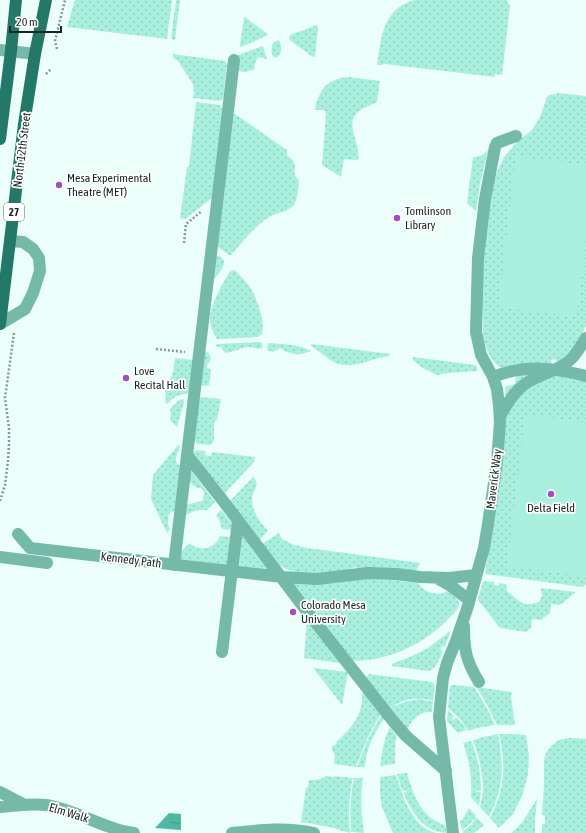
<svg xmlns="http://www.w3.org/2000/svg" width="586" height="833" font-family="'Asap Condensed',sans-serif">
  <defs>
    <pattern id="grass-dots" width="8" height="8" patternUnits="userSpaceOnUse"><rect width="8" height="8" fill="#a9efde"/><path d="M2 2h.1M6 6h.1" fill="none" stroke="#91cdbe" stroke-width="1.8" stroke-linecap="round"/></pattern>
    <pattern id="water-ripples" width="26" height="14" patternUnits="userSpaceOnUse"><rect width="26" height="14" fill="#4eb8a3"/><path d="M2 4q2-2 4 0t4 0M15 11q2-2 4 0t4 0" fill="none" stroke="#409584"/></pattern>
  </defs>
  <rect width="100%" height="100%" fill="#ebfef9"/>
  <path fill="url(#grass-dots)" d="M75,0H172L167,39L67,27Z
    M176,0H180L175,40L171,39Z
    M415,0H506L510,6L502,75L495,74V77L385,64L381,65H377C381,37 383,8 415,0Z
    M244,17H245L266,33L267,35L266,36L241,47L240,45Z
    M317,25L318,27L315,57H313L291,41L289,38L290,35Z
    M278,40L280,42C282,48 282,54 276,58C270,56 271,49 273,43Z
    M263,46L267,59L258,57L254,66L255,69L245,72L237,71L238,55Z
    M173,54L225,61L227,64L223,99L220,101L193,98L194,92L193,84L178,61L173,58Z
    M347,77H349L380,81L377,102C371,106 363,107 358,112C346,122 357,139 358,151C359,154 358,157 358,160L344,159L341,177L322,165L326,114L325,111L323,110H315L316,102H317C321,86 331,79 347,77Z
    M557,93L586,96V325L581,339L574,349L557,363L555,359L551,360L552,364L502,368C494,365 487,352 485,344C482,337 483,327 483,320C479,272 487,221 495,174H496L504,157L517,142L532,130L540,117L547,97L549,95L557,94Z
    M196,102L220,105L222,108L212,198L185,219L180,218L187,167H189Z
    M233,114H235L287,150C286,160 292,155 294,163C297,170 291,174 299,180C298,188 298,198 294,205C290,211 276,213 269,217C254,227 243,241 231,255H229L218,247L217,244Z
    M488,150L480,184L476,211L467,203L473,157C480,157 483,155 488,150Z
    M218,256L221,257L224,260C225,267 219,273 215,278L213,277L216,257Z
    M234,270L236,271C241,277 248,283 252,290C257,301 267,324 261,335L259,336V337L217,339C213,333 210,325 210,318C210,306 224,281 230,271Z
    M260,342L262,343V348C257,350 254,347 249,347C244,347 232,352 226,353L224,352L221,347L215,346L217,344Z
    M268,343C280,344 300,344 311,351C300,356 289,355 280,348L273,352L267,350Z
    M311,344L390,354L389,356C370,358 353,371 334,362C326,358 319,350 311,346Z
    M204,351L209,353L211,359L206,367L210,369L211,372L209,385C206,386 203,386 200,385Z
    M413,357L475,365C477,366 478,368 477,371L448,373L437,375L421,367L413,360Z
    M175,358L193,360L189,393C184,394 179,395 175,397C172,399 170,402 167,404L165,402L166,396C163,385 171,381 173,372C174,368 174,363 175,358Z
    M537,370L506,398L505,387L515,384L516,376Z
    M552,374L586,379V584L583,587L486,574L485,572L494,524L506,416L510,407L528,386Z
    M200,397L221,399L217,420L214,422V440L211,445L197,444L193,438Z
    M184,399V403L177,427L170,420L171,414L170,409L179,400Z
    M179,444C181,451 173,457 177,464L180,465L175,511L171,512L169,514L168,525L170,529L167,533L151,499L153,475Z
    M196,450L206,451L205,455L211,456L212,452L255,457L254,462L223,495L192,454Z
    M190,469L215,502L207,510C203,510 199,509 195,511C191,512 190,514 186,514L187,505C193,502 198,503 203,500L204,492L201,488H197L189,482Z
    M253,477C262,486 251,491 252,500C253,513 260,522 268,531L259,540L229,502Z
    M221,510L232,523L231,530L222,529L219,519L216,516Z
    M279,533L282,539L294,545L308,548L420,563L416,571L357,570L356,567L351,568V571C328,572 297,579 278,564C272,560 267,550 262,544Z
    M220,536L230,537L227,565L179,559L180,553L189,543C200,552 215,549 220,536Z
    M242,536L268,570L238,567Z
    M362,579C378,579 391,579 407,582C410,582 414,582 417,583C422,586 425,592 432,593C436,594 440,594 444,593C445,592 445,592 446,591C450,591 459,600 459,603C460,608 454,613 451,616C427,643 389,661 353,661L293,584L294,583Z
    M484,581L494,582V585L499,586V583L506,584L507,591L519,601L525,604H532L539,602L542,596L541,588L576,592L560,605L551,604L550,613L541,620L532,619L531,628L526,632L500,628L479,601L478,598L483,582Z
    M307,620L340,663L304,658Z
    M449,632L450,633L445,647L442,646L440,650L443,651C439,659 437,669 428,671L392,666V664L412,656L428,648Z
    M313,668L348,672L342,705Z
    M369,674L432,682L435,685L433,701C417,696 403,699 390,708L367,679L366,677Z
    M452,685H454L474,687C482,699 489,711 495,725L477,728L468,731L461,720L448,708L450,687Z
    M476,687L512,692L511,697L515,725H497L485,701Z
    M362,693H364L381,715C369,731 363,749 356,767L334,764L335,756L331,747L337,744L336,742C351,729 364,714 362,693Z
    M421,699L433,702L432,712C419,711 412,719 407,730L403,725L405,722L402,724L390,708C401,703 409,700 421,699Z
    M448,710L454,716L452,719L453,720L456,717L463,724L466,730L458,733L447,721Z
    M382,716L384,719C374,733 366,749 365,767H357C364,750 370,730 382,716Z
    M390,727L397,736L395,742V764L380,766C382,752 384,739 390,727Z
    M498,734C504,767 504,787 489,817L480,807C481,801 482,796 483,791C483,773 479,756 473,740L484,737Z
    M499,734H512L526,735L529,756L528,775L522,796L513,814L499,828L490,818C505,790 506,765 499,734Z
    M569,738L586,739V833H542V824H545V816L542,815L544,784V760L546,753L551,746L559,740Z
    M471,741C478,757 481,773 481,791L476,790L477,792H481L479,806L471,797C472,777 470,762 463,743Z
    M407,773C413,794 421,818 445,825L447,833C423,832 413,813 403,793L407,791V790L402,791L397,774Z
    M396,775C403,797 411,826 436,833H393L382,807L380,793V777Z
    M326,776L334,777V776L353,778C349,796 348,814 350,833L330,827L301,822L306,788L308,787L309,780C316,780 321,780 326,776Z
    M354,778H363C360,796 361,815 364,833L351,832C350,814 350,796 354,778Z
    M537,799L535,821V833H511L521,824Z
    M469,808L476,816L470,824L462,830L460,822L464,817Z
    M476,817L484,825L474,833H463V831L471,825Z"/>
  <path fill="#a9efde" d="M516,156L586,165V238L577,317L498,307Z
    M525,415L586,422V576L507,567Z"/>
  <path fill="url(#water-ripples)" d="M169,813L181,814V830L155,828Z"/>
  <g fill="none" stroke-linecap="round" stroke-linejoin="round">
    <path stroke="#889894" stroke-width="2.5" stroke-dasharray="2 2" stroke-linecap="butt" d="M57,49L55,41L65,0
      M46,74L51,69
      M184,243L186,224L202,211
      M156,349L185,352
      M0,501L5,485L8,461L9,444V428L5,398L14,333"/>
    <path stroke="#75b9a9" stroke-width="12" d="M0,50L35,54
      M0,324L25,309L33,293L40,271L39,258L33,249L23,242L10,241
      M493,377C526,364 554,368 586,376
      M500,416C507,404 515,390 528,382C541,374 557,371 569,361C576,355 581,346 586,338
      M187,455L224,502L309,614L393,721L406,736L446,771
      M18,534L30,548L282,577L317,579L368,573L396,574L420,577L449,578L476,575
      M0,557L47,563
      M174,565L234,60
      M437,578L451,586L469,600
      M464,626C464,650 466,661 479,682
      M222,652L238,521
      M0,792L25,805
      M0,807C15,806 31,803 46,805C70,809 91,821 113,828C120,831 127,832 134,833
      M232,833C260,830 286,827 314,833
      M453,833L439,717L443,678L447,663L456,641L468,606L484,548L488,524L497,462L500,422L499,406L497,389L493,377L481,355L476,332L478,258L485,199L495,147L497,143L516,136"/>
    <path stroke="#247868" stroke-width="12" d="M0,139L11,51L16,0
      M0,324L24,124L35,54L46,0"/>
  </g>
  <g fill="#a24fbe" stroke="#fff" stroke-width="1.5">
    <circle cx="59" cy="185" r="4"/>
    <circle cx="397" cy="218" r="4"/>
    <circle cx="126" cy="378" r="4"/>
    <circle cx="551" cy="494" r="4"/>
    <circle cx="293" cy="612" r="4"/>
  </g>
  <g text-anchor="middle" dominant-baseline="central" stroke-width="3.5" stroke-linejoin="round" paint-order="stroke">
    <rect fill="#fff" stroke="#5d6664" stroke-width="1" x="4" y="203" width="20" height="18" rx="3"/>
    <g font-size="11" font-weight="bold" fill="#182421">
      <text x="14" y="212">27</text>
    </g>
    <g font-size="12" fill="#182421" stroke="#fff">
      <text transform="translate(22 150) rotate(-83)">North 12th Street</text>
      <text transform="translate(494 479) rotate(-83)">Maverick Way</text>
      <text transform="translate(131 560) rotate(7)">Kennedy Path</text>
      <text transform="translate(69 813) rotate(17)">Elm Walk</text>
    </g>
    <g font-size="12" fill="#182421" stroke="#fff" text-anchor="start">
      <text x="67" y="178">Mesa Experimental<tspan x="67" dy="14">Theatre (MET)</tspan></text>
      <text x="405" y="211">Tomlinson<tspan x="405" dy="14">Library</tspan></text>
      <text x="134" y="371">Love<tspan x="134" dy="14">Recital Hall</tspan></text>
      <text x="551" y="508" text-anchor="middle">Delta Field</text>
      <text x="301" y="605">Colorado Mesa<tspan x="301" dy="14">University</tspan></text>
    </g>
  </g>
  <path d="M10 26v6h51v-6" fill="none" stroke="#182421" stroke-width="2"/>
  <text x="16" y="26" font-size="12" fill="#182421" stroke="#ffffff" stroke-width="3" paint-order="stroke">20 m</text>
</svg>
